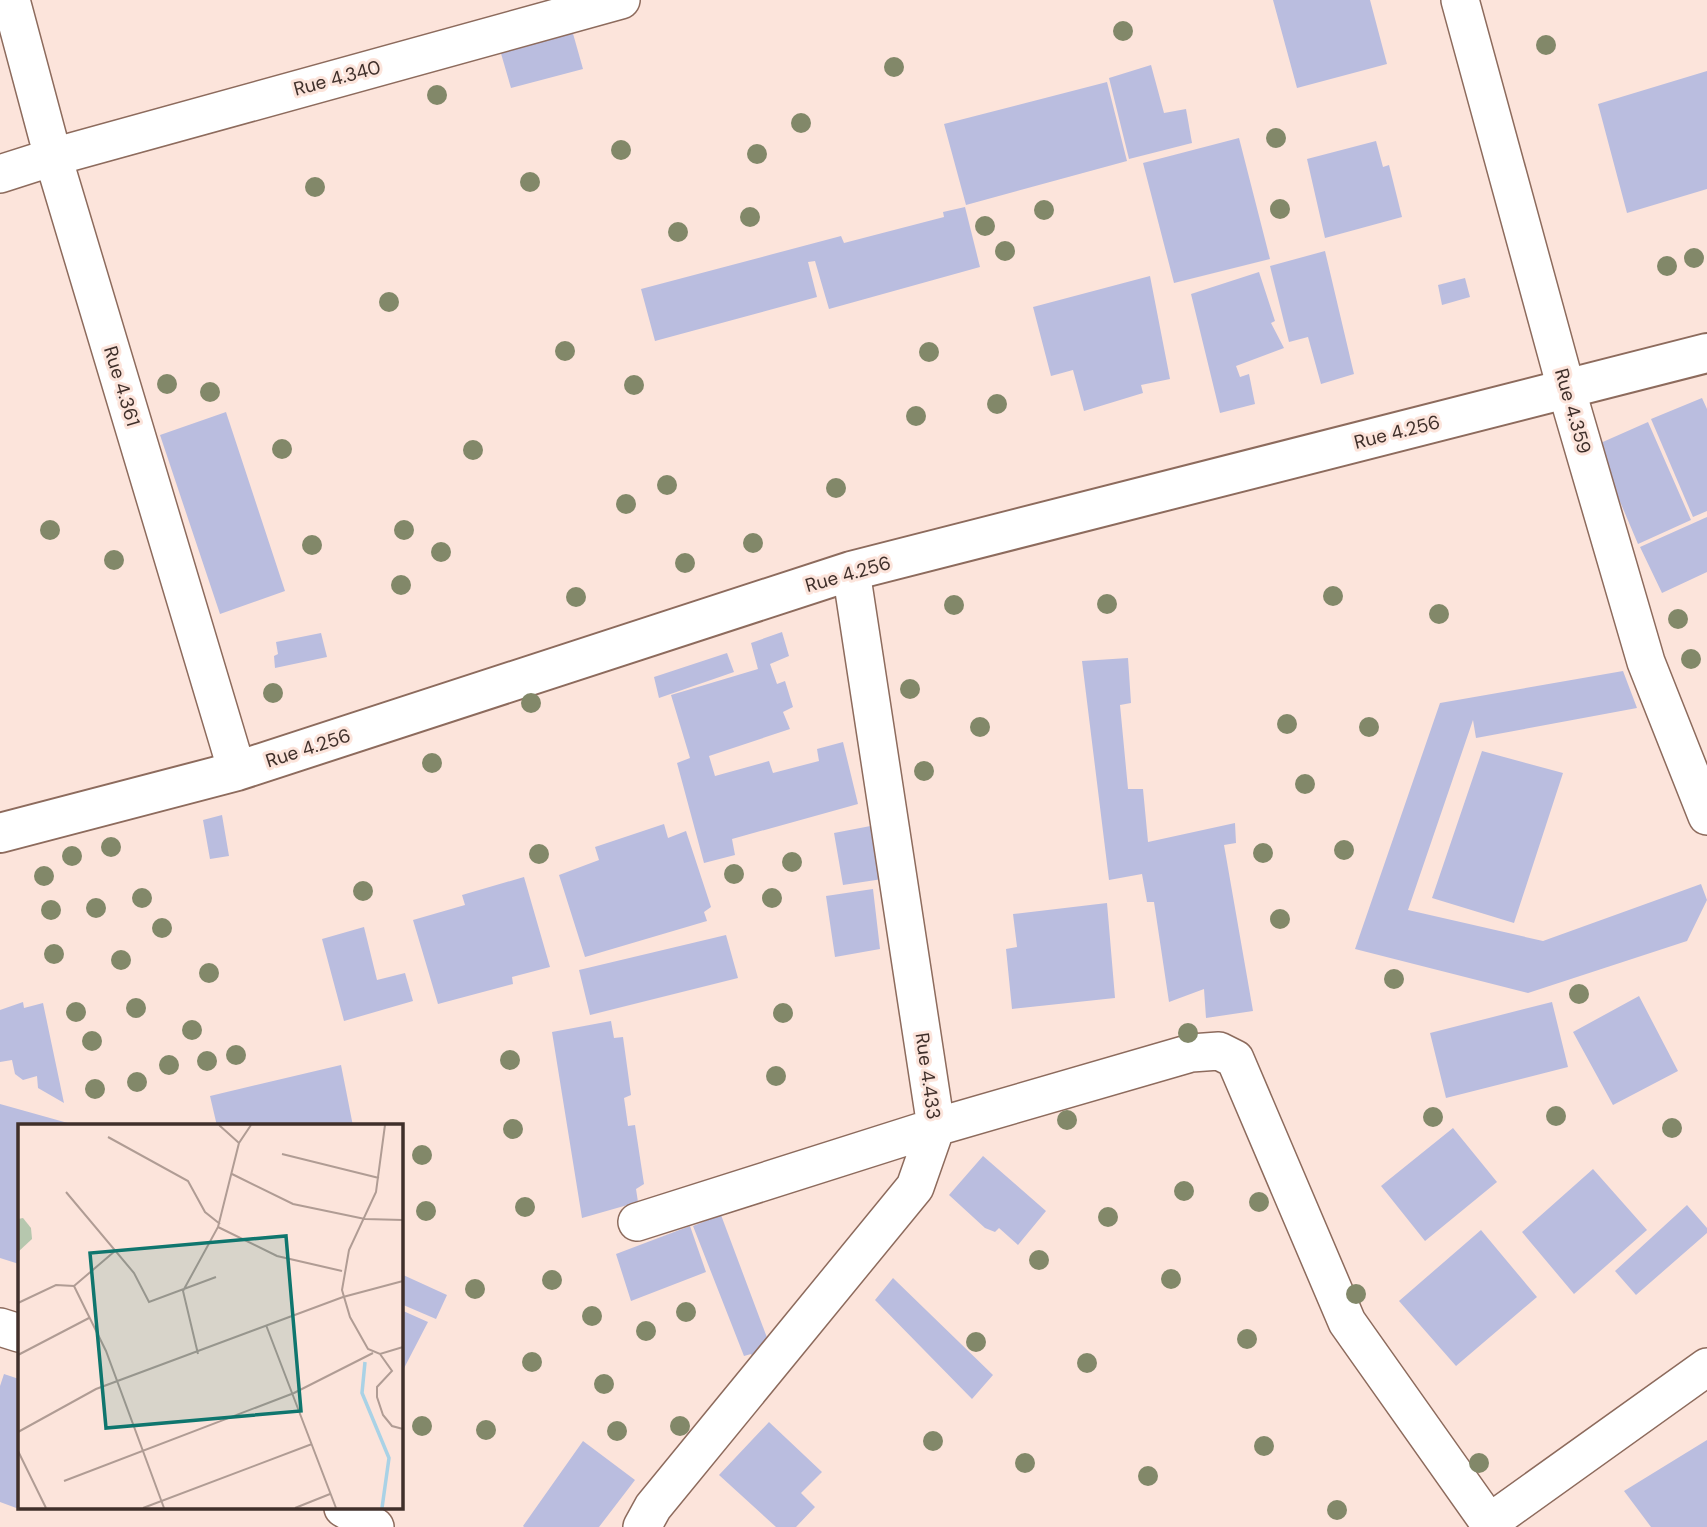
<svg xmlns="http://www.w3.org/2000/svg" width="1707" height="1527" font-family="'DM Sans',sans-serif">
  <rect width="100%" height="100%" fill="#fce4db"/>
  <path fill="#babddf" d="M1273,0H1370L1387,64L1297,88Z
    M572,30L583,69L511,88L500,50Z
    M1151,65L1164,113L1186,109L1192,143L1129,159L1109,78Z
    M1707,71V189L1627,213L1598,104Z
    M1107,82L1127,161L966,205L944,124Z
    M1239,138L1270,259L1174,283L1143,163Z
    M1376,141L1383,167L1389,165L1402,217L1325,238L1307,159Z
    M965,207L980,267L829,309L815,261L808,262L817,297L655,341L641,289L841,236L844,243L944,217L943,212Z
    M1325,251L1354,374L1321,384L1308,337L1289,342L1270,266Z
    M1259,272L1275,321L1271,323L1284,348L1236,366L1240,377L1249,374L1255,404L1220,413L1191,294Z
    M1150,276L1170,379L1141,385L1143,393L1084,411L1073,370L1051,376L1033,307Z
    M1465,278L1470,297L1442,305L1438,285Z
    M1702,398L1707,409V511L1693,517L1651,419Z
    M226,412L285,591L220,614L160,435Z
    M1648,422L1691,520L1638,544L1596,445Z
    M1707,517V572L1662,593L1640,547Z
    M782,632L789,656L770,664L777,684L785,681L793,707L783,712L790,729L709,756L715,776L769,761L773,773L819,761L817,749L843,742L858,804L732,839L735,855L704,863L677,763L690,758L671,695L758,669L751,643Z
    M321,633L327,657L275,668L274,656L278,654L276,642Z
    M727,653L734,672L659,698L654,677Z
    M1128,658L1131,703L1120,705L1128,789H1143L1148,842L1235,823L1236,843L1224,845L1253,1011L1206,1018L1204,989L1169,1002L1154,902H1147L1142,874L1109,880L1082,661Z
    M1623,671L1637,708L1476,738L1473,720L1408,910L1543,941L1701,884L1707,900L1687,941L1528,993L1355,949L1440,703Z
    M1482,751L1563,773L1514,923L1432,898Z
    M222,815L229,856L210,859L203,820Z
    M664,824L668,838L686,831L711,907L704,912L707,921L585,957L559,875L599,860L595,847Z
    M881,824L889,878L843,885L834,833Z
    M524,877L550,967L512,977L513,984L438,1004L413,920L465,905L462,895Z
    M873,889L880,949L835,957L826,896Z
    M1107,903L1115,998L1012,1009L1006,949L1017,947L1013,914Z
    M364,927L377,980L405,973L413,1001L344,1021L322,939Z
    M726,935L738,978L590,1015L579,970Z
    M1639,996L1678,1071L1613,1105L1573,1032Z
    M23,1002L24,1008L43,1003L64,1103L38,1088L37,1076L23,1080L15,1074L12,1060L0,1062V1010Z
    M1552,1002L1568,1067L1446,1098L1430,1033Z
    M611,1021L614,1038L623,1037L631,1095L624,1098L628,1126L635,1125L644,1184L636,1189L638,1202L582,1218L552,1032Z
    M341,1065L353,1126H217L210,1096Z
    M0,1104L75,1125L19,1126V1264L0,1258Z
    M1453,1128L1497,1182L1425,1241L1381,1186Z
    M983,1156L1046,1211L1018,1245L999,1228L995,1232L985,1228L949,1195Z
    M1593,1169L1647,1230L1574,1294L1522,1232Z
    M1687,1205L1707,1228V1233L1636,1295L1615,1271Z
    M721,1215L772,1351L754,1360L751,1354L744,1356L693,1226Z
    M690,1226L706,1272L631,1301L616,1254Z
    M1481,1230L1537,1297L1456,1366L1399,1301Z
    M401,1274L447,1295L436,1319L401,1304Z
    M893,1278L993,1375L972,1399L875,1300Z
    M401,1310L428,1322L401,1374Z
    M4,1374L19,1379V1509L0,1502V1386Z
    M769,1422L822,1472L801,1493L815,1507L796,1527H776L719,1475Z
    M1707,1440V1527H1651L1624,1491Z
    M583,1441L635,1480L599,1527H524L523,1526Z"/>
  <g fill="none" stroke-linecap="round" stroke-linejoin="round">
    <defs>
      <path id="street" d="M11,0L53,157L237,771
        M1460,0L1566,388L1646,662L1707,816
        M0,174L53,157L621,0
        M637,1222L936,1127L1191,1053L1219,1051L1235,1059L1347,1322L1492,1527
        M0,1327L19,1333
        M343,1508L375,1527
        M1489,1523L1707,1367
        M642,1527L653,1507L915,1187L936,1127L851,571"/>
      <path id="secondary" d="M0,833L237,771L851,571L1707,353"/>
    </defs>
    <use href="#street" stroke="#8d6b5d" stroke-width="40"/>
    <use href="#secondary" stroke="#8d6b5d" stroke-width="42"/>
    <use href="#street" stroke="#fff" stroke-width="37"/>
    <use href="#secondary" stroke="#fff" stroke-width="38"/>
  </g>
  <g fill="#828869">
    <circle cx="1123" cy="31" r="10"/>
    <circle cx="1546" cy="45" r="10"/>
    <circle cx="894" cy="67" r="10"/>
    <circle cx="437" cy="95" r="10"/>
    <circle cx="801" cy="123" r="10"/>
    <circle cx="1276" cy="138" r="10"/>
    <circle cx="621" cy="150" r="10"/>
    <circle cx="757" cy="154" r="10"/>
    <circle cx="530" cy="182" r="10"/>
    <circle cx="315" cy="187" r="10"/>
    <circle cx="1280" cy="209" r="10"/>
    <circle cx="1044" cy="210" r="10"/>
    <circle cx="750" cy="217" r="10"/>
    <circle cx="985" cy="226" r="10"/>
    <circle cx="678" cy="232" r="10"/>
    <circle cx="1005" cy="251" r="10"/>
    <circle cx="1694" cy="258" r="10"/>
    <circle cx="1667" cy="266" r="10"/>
    <circle cx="389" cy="302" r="10"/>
    <circle cx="565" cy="351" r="10"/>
    <circle cx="929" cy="352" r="10"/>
    <circle cx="167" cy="384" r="10"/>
    <circle cx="634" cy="385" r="10"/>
    <circle cx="210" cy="392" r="10"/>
    <circle cx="997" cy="404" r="10"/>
    <circle cx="916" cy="416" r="10"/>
    <circle cx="282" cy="449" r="10"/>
    <circle cx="473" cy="450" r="10"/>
    <circle cx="667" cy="485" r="10"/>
    <circle cx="836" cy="488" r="10"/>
    <circle cx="626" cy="504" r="10"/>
    <circle cx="50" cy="530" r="10"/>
    <circle cx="404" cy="530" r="10"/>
    <circle cx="753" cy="543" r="10"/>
    <circle cx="312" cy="545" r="10"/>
    <circle cx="441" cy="552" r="10"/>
    <circle cx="114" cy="560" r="10"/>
    <circle cx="685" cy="563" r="10"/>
    <circle cx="401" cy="585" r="10"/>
    <circle cx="1333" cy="596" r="10"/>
    <circle cx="576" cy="597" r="10"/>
    <circle cx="1107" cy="604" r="10"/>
    <circle cx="954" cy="605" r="10"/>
    <circle cx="1439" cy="614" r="10"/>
    <circle cx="1678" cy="619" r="10"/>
    <circle cx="1691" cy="659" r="10"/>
    <circle cx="910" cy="689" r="10"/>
    <circle cx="273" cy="693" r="10"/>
    <circle cx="531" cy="703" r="10"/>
    <circle cx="1287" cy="724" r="10"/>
    <circle cx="980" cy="727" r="10"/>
    <circle cx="1369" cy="727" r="10"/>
    <circle cx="432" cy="763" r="10"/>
    <circle cx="924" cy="771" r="10"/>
    <circle cx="1305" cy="784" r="10"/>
    <circle cx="111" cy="847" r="10"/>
    <circle cx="1344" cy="850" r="10"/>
    <circle cx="1263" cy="853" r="10"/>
    <circle cx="539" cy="854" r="10"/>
    <circle cx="72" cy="856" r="10"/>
    <circle cx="792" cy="862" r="10"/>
    <circle cx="734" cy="874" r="10"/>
    <circle cx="44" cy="876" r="10"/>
    <circle cx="363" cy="891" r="10"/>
    <circle cx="142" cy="898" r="10"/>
    <circle cx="772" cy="898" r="10"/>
    <circle cx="96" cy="908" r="10"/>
    <circle cx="51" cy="910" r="10"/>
    <circle cx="1280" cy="919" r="10"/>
    <circle cx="162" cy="928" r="10"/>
    <circle cx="54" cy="954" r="10"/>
    <circle cx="121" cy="960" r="10"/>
    <circle cx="209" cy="973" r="10"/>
    <circle cx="1394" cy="979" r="10"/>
    <circle cx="1579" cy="994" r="10"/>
    <circle cx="136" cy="1008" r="10"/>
    <circle cx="76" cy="1012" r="10"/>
    <circle cx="783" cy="1013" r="10"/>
    <circle cx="192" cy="1030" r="10"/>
    <circle cx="1188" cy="1033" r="10"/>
    <circle cx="92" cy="1041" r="10"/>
    <circle cx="236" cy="1055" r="10"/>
    <circle cx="510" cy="1060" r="10"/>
    <circle cx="207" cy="1061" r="10"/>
    <circle cx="169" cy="1065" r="10"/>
    <circle cx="776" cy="1076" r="10"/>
    <circle cx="137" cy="1082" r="10"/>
    <circle cx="95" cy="1089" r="10"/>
    <circle cx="1556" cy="1116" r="10"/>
    <circle cx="1433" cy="1117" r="10"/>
    <circle cx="1067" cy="1120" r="10"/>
    <circle cx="1672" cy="1128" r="10"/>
    <circle cx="513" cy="1129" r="10"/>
    <circle cx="422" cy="1155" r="10"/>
    <circle cx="1184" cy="1191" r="10"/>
    <circle cx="1259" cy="1202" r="10"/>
    <circle cx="525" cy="1207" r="10"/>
    <circle cx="426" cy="1211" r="10"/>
    <circle cx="1108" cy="1217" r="10"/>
    <circle cx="1039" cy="1260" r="10"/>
    <circle cx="1171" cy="1279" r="10"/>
    <circle cx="552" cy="1280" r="10"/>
    <circle cx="475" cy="1289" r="10"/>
    <circle cx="1356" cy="1294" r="10"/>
    <circle cx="686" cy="1312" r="10"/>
    <circle cx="592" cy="1316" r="10"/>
    <circle cx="646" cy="1331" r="10"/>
    <circle cx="1247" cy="1339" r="10"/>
    <circle cx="976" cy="1342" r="10"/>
    <circle cx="532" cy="1362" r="10"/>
    <circle cx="1087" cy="1363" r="10"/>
    <circle cx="604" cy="1384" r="10"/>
    <circle cx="422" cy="1426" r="10"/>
    <circle cx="680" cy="1426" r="10"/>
    <circle cx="486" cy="1430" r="10"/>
    <circle cx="617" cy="1431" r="10"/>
    <circle cx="933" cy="1441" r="10"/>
    <circle cx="1264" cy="1446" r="10"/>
    <circle cx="1025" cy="1463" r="10"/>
    <circle cx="1479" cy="1463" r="10"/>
    <circle cx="1148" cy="1476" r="10"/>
    <circle cx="1337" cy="1510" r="10"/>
  </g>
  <g text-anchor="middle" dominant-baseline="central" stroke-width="6" stroke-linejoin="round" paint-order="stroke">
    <g font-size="19" fill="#3f2f2a" stroke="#fce4db">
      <text transform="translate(337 78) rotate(-15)">Rue 4.340</text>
      <text transform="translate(122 386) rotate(73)">Rue 4.361</text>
      <text transform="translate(1573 411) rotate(74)">Rue 4.359</text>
      <text transform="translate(1397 432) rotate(-14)">Rue 4.256</text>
      <text transform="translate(848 574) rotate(-16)">Rue 4.256</text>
      <text transform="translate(308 748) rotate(-18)">Rue 4.256</text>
      <text transform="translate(928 1076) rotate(82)">Rue 4.433</text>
    </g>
  </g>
  <g transform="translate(18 1124)">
    <rect width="385" height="385" fill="#fce4db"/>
    <path d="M5,94L13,104L14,115L0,128V95Z" fill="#b6c7ae"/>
    <path fill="none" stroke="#a9d2e6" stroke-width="3.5" d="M347,238L344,269L371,334L364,384"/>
    <path fill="none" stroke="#b09c94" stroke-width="2" d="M201,1L221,19M367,1L358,68L331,126L324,166L332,193L350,225L362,230L385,223M90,13L170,57L187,88L202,100M264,30L361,54M214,50L275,80L347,95L385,96M48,68L116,149L131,178L198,153M200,103L259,132L324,147M56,162L97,127M0,179L38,161L56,162L88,227L146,384M248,201L318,384M180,230L165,167L200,103L221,19L233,1M362,230L374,247L359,263V273L365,291L374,302L385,305M0,231L71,194M0,308L78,265L325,173L385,157M0,327L28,384M46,357L276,269L355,229M125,384L294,320M277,384L312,370"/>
    <path fill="#0f766e" fill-opacity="0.15" stroke="#0f766e" stroke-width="3.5" d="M268,112L283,287L88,304L72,129Z"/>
    <rect width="385" height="385" fill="none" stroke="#3f2f2a" stroke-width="3.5"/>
  </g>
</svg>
